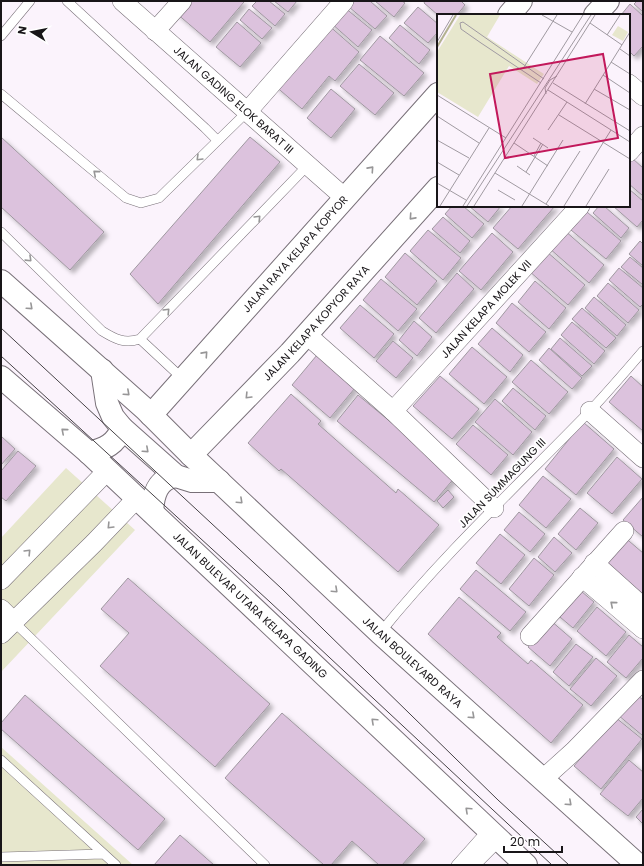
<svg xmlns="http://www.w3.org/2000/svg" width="644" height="866" font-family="Poppins,sans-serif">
  <defs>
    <filter id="shadow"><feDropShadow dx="3.5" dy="3.5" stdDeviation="2" flood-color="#0004"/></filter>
  </defs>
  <rect width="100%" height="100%" fill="#fbf3fc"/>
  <path fill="#e7e7cd" d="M66,468L135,530L1,672V538Z
    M1,747L133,865H1Z"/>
  <path fill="#dcc2dd" stroke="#9f98a0" filter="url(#shadow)" d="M187,1H243L244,2L210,42L176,13Z
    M257,1H269L285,14L275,26L252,6Z
    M274,1H297L288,12Z
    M354,1H370L387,16L375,29L349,7Z
    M375,1H402L405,3L394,17Z
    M425,1H461L465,5L457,15H438L424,3Z
    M637,1H643V12L634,4Z
    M630,4L643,16V46L634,56L629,51V15H621Z
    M344,7L372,30L358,47L331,23Z
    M418,7L438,24V32L428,43L404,23Z
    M249,9L272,28L262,39L240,20Z
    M237,22L261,43L240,67L216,47Z
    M326,23L359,52L335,81L329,76L302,109L274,85Z
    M400,25L430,50L419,64L389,38Z
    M380,36L424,73L404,96L360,60Z
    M359,64L394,93L375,115L340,86Z
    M331,89L355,109L331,138L307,118Z
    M1,137L104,232L70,270L1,207Z
    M250,137L280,162L158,304L130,274Z
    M632,158L643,168V196L629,184V162Z
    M629,189L643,201V220L637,227L613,206H629Z
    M452,206H463L484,224L472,238L445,214Z
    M469,206H501L488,222Z
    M512,206H555L518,249L493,228Z
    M599,206H604L629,228L621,238L593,213Z
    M587,212L621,241L606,259L571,230Z
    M443,217L470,241L460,253L432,229Z
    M428,230L461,258L443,280L410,251Z
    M564,230L604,265L589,283L549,248Z
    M492,233L513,252L481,290L459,271Z
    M640,241L643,244V266L629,254Z
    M546,251L585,285L568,305L529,271Z
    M405,253L437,281L417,305L385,277Z
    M630,257L643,268V285L621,267Z
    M619,268L643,288V304L640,307L609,280Z
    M457,273L474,289L436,333L419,318Z
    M381,279L417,309L398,331L363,300Z
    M535,281L566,308L549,329L518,302Z
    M608,283L639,310L628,323L597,296Z
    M594,297L626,325L617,336L585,308Z
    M512,303L546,332L529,352L496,323Z
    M360,305L394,334L374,358L340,328Z
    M582,308L616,338L606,348L572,319Z
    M414,321L432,337L417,356L399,340Z
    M572,322L605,351L594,364L561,335Z
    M492,328L523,355L510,372L478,344Z
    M560,338L592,366L582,376L551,349Z
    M393,341L413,358L396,378L376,361Z
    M472,347L507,377L484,404L449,374Z
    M549,348L582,378L572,389L539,360Z
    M317,355L355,388L330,418L292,385Z
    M531,360L568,392L549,414L512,382Z
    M440,376L479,409L452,439L413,406Z
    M631,376L643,387V431L609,402Z
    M513,388L546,416L535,430L502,401Z
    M291,394L321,421L318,424L396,493L398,489L439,525L398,572L313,497L281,469L279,471L248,443Z
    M358,395L456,476L434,502L337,421Z
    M495,399L532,432L513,455L475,422Z
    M583,422L614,449L576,495L545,469Z
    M473,425L508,455L491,475L456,444Z
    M1,436L15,449L1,465Z
    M18,451L36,466L6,501L1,497V471Z
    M617,457L642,479L612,514L587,493Z
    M543,476L571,499L546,528L519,505Z
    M448,490L454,497L443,508L437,501Z
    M643,497V537L623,520Z
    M580,508L598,523L576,550L558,534Z
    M519,512L545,534L530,552L504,530Z
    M500,534L525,555L501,584L476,563Z
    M622,535L643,553V594L602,560Z
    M554,537L572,553L555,572L538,557Z
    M534,558L554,575L529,606L509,589Z
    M476,570L526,612L510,631L460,589Z
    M128,578L270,704L215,767L100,666L129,633L101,609Z
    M575,586L594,602L573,628L554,612Z
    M459,597L501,633L497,637L528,664L531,660L583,705L551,743L428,634Z
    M597,607L626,632L606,656L577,631Z
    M550,620L572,639L550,666L528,647Z
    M629,635L643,647V658L626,678L607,662Z
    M576,644L593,657L569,686L553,672Z
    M596,658L617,676L591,706L570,689Z
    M636,694L643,700V736L618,715Z
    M25,695L165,819L138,850L1,729V723Z
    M282,713L425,839L402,865H379L352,841L331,865H324L225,778Z
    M615,717L642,739L601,789L574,766Z
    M629,760L643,772V798L628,816L600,794Z
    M643,809V824L636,817Z
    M180,835L214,865H154Z"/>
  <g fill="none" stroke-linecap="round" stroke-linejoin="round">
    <defs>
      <path id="lane" d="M67,1L205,128L217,140
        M1,36L30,1
        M1,94L126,198L141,203L159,198L247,112
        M1,232L102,331C115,339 124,344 140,339L308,165
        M140,339L183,379
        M14,622L265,865
        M380,633C444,554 518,485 588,413C607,393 625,372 643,351
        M1,760L116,865
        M1,857L103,854
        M456,865L488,829"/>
      <g id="street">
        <path id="s1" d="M122,1L345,198"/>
        <path d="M155,31L182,1"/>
        <path d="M629,84L643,96"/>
        <path d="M247,112L344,1"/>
        <path d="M629,152L643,136"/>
        <path d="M306,334L393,411L494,508"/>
        <path id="s2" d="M393,411L580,206"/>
        <path d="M590,411L643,458"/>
        <path d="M594,563L643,607"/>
        <path d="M582,577L643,629"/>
        <path d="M1,580L107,471"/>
        <path d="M1,609L14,622"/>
        <path d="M1,634L94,543L137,498"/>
        <path d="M530,636L624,531"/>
        <path d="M543,779L574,751L643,680"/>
        <path d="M469,865L496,838"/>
      </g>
      <g id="secondary">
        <path d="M509,15L521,1"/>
        <path d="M595,15L608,1"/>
        <path id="s3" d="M1,281L145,409L191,455L380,633L638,865"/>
        <path d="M102,370L107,403L113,417L122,428L176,476L192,481H219"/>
        <path id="s4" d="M1,377L89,453L526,865"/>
        <path id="s5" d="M151,415L438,94"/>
        <path d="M89,453C105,449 116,444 122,428"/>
        <path id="s6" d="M191,455L290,353L438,188"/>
        <path d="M152,512C153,495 157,479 176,476"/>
      </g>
    </defs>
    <use href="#lane" stroke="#787078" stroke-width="10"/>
    <use href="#street" stroke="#787078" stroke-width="20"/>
    <use href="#secondary" stroke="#787078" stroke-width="24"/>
    <use href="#lane" stroke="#fff" stroke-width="9"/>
    <use href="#street" stroke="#fff" stroke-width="19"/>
    <use href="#secondary" stroke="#fff" stroke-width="22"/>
    <path stroke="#474347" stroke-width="1" d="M1,328L281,588L498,800L569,865
      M1,356L270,602L552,865"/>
  </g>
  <defs><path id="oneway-chevron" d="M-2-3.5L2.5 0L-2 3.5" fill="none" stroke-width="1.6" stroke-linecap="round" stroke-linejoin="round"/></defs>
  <g stroke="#979697">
    <use href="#oneway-chevron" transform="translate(199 158) rotate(135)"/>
    <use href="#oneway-chevron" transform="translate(371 169) rotate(-48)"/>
    <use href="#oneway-chevron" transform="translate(96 173) rotate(-140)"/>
    <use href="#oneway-chevron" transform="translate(412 217) rotate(132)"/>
    <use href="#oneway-chevron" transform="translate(258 218) rotate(-46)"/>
    <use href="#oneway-chevron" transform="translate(29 259) rotate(44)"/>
    <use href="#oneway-chevron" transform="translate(30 307) rotate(42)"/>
    <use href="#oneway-chevron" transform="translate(167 311) rotate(-46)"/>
    <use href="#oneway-chevron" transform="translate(205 354) rotate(-48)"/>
    <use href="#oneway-chevron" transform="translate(127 393) rotate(42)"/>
    <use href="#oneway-chevron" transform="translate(248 396) rotate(134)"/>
    <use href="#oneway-chevron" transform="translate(64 431) rotate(-139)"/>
    <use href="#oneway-chevron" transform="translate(146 450) rotate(42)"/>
    <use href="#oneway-chevron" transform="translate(240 501) rotate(43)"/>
    <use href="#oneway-chevron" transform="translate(110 526) rotate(134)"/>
    <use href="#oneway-chevron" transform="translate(28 552) rotate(-46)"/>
    <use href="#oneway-chevron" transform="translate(335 590) rotate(43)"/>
    <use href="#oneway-chevron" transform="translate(613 604) rotate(-140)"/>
    <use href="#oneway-chevron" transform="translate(472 716) rotate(42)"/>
    <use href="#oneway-chevron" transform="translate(374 721) rotate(-137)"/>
    <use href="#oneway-chevron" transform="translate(569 803) rotate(42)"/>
    <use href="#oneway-chevron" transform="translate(468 810) rotate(-137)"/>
  </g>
  <g text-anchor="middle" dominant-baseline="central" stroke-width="3.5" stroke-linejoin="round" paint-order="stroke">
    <g font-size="11" fill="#181518" stroke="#fff">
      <text stroke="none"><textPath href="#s1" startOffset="149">JALAN GADING ELOK BARAT III</textPath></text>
      <text stroke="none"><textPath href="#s5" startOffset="216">JALAN RAYA KELAPA KOPYOR</textPath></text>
      <text stroke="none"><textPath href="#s2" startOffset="138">JALAN KELAPA MOLEK VII</textPath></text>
      <text stroke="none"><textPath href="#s6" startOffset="182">JALAN KELAPA KOPYOR RAYA</textPath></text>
      <text transform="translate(502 483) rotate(-46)">JALAN SUMMAGUNG III</text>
      <text stroke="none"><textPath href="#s4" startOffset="338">JALAN BULEVAR UTARA KELAPA GADING</textPath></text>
      <text stroke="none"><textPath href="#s3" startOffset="561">JALAN BOULEVARD RAYA</textPath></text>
    </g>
  </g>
  <g transform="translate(437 14)">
    <rect width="193" height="193" fill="#fbf3fc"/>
    <path d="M23,1H63L50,23L107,60L100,70L72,52L41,103L0,78V38ZM181,12L191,18L186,27L175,21Z" fill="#e7e7cd"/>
    <path fill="none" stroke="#b3b290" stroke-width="2" d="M0,33L19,1"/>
    <path fill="none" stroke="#a09aa1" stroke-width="1" d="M105,1L135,18M153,9L185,31M170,21L183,1M0,28L16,1M183,35L193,42M174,48L193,60M87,53L120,1M166,61L193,79M104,69L44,29L24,15L23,9L26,8L107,65M116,69L193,117M157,75L193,96M111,76L193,128M109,80L108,74L113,66L120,62M0,81L69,124M148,90L193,18M122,101L193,145M0,102L42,129M111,116L130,88M96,124L111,134M0,126L32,144M77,129L111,152M97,142L104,129M0,148L22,161M80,152L93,161M89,158L106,130M58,159L112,192M0,169L29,186M61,176L78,186M109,190L143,137M3,192L52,114M26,192L146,1M30,192L154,1M37,192L158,1M85,192L126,126M127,192L174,116M149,192L172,155"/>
    <path fill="#c2185b" fill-opacity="0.15" stroke="#c2185b" stroke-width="2" d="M166,40L181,124L68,144L53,60Z"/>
    <rect width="193" height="193" fill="none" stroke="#181518" stroke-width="2"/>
  </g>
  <rect width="644" height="866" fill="none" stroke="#181518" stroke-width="4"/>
  <g transform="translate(32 32) rotate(280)" stroke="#ffffff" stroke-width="3" paint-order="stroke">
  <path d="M0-3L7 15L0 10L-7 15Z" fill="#181518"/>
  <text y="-6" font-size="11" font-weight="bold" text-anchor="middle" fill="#181518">N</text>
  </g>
  <path d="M504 846v6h58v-6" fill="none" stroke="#181518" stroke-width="2"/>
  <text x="510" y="846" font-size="12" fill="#181518" stroke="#ffffff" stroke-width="3" paint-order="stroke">20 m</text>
</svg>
